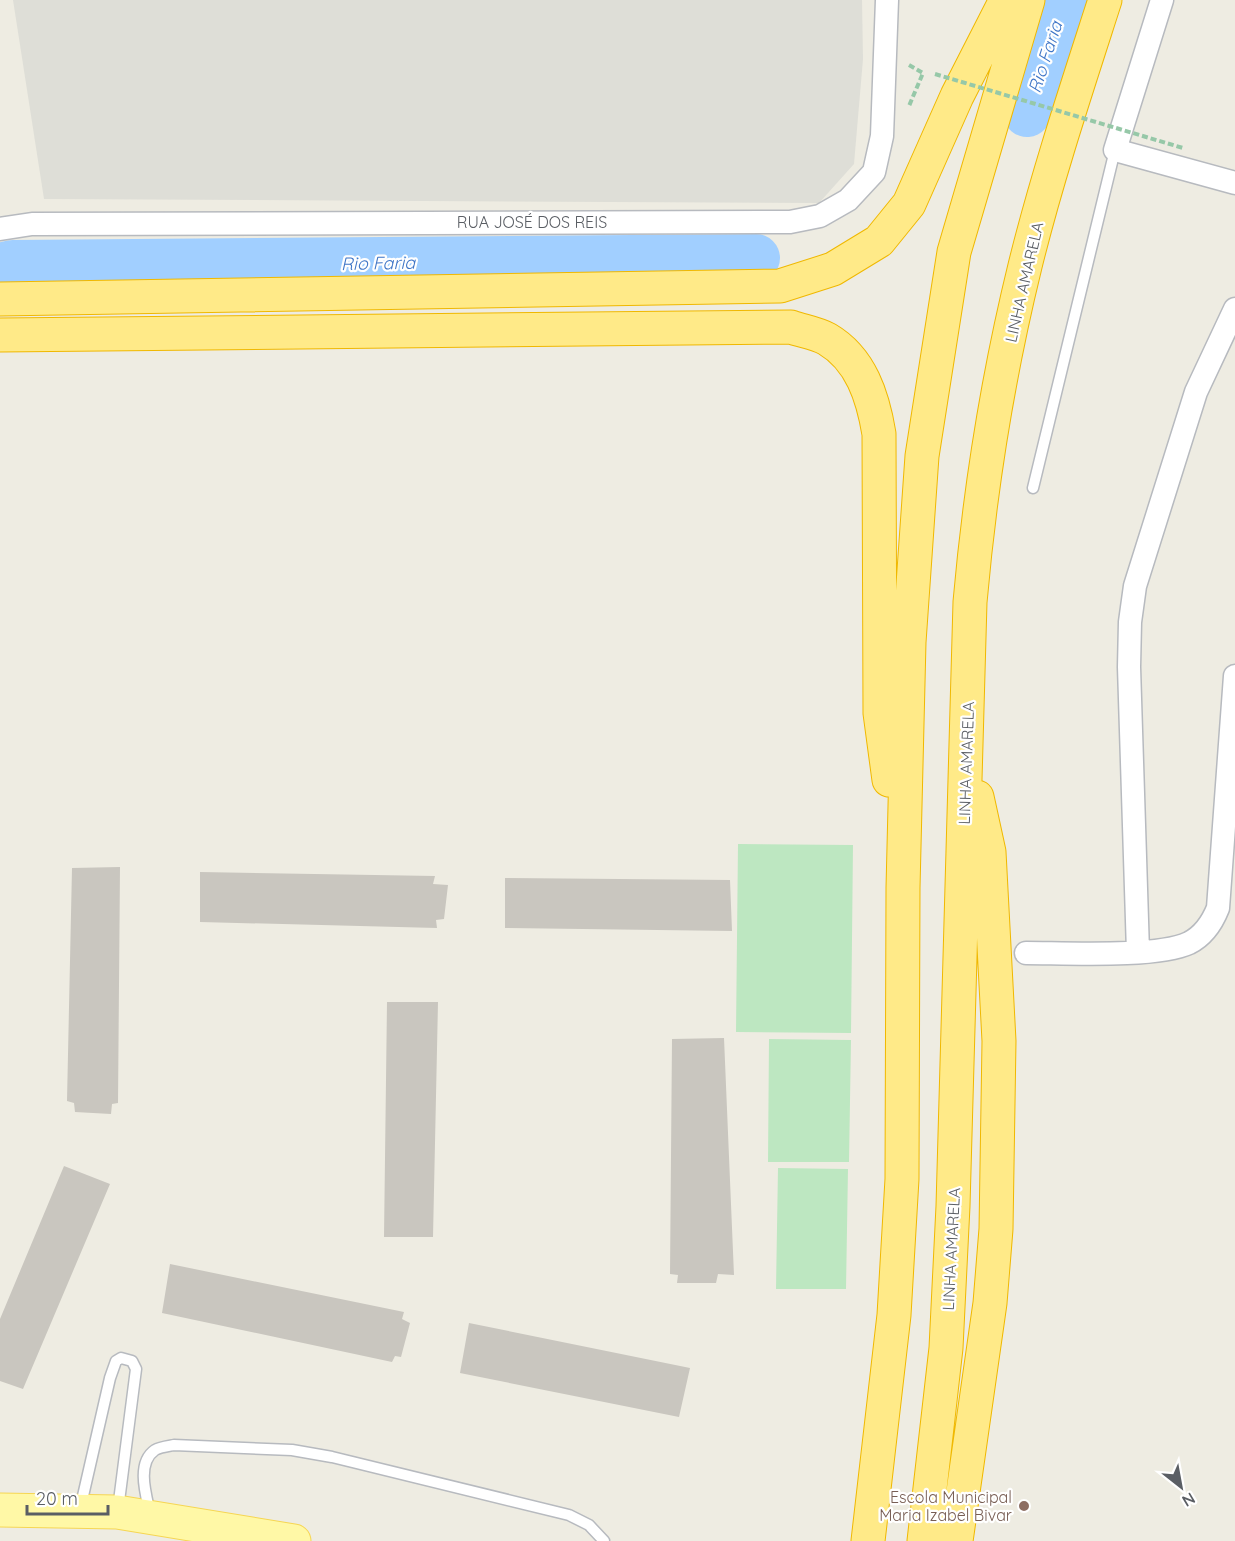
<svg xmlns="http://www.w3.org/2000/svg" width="1235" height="1541" font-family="Quicksand,sans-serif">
  <rect width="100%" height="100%" fill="#eeece2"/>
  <path fill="#deded7" d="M13,0H862L863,59L854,164L819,203L44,199Z"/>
  <path fill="#bde7c1" d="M738,844L853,845L851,1033L736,1032Z
    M769,1039L851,1040L849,1162H768Z
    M778,1168L848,1169L846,1289H776Z"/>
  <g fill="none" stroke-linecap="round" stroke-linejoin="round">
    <path stroke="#a1cfff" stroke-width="48" d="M1027,113L1064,0
      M0,267L13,264L756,258"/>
  </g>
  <path fill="#c9c6bf" d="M120,867L118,1103L112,1104L111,1114L75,1112L74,1103L67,1101L72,868Z
    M200,872L435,876L433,884L448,885L444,919L436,920L437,928L200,922Z
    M505,878L730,880L732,931L505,928Z
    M387,1002H438L433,1237H384Z
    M724,1038L734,1275L718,1274L716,1283H677L678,1275L670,1274L672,1039Z
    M64,1166L110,1184L23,1389L0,1381V1319Z
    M170,1264L404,1312L402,1319L410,1323L401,1357L395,1356L392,1362L162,1313Z
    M469,1323L690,1368L679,1417L460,1373Z"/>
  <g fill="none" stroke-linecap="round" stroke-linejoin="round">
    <defs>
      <path id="lane" d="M1033,488L1115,150
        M80,1509L110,1378L116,1361L121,1358L132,1361L136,1369L118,1509
        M150,1513C146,1495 136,1463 155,1450C160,1447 169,1446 174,1445L292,1450L332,1457L569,1515L589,1525L604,1541"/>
      <path id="street" d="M1162,0L1115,150L1235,183
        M0,229L32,224L790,222L820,216L848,200L874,172L882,136L887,0
        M1138,952L1129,667L1130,622L1135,586L1196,392L1235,309
        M1026,953C1065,953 1157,958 1189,943C1203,936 1212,923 1218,908L1235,676"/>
      <path id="primary" d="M0,1510L117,1512L294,1541"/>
      <path id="highway" d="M0,299L780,286L833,269L879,241L909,204L957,96L1006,0
        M0,335L791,327C802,331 816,333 827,339C861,359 873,397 879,434L880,713L889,780
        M868,1541L894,1315L902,1179L903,888L909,642L922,456L954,252L1028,0
        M924,1541L946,1348L953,1206L970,602C980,489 998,376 1025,266C1047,177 1077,87 1105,0
        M956,1541L990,1303L996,1229L999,1041L989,852L977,797"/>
    </defs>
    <use href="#lane" stroke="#b7babf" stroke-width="13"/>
    <use href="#street" stroke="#b7babf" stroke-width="25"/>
    <use href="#primary" stroke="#f6d653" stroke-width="35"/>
    <use href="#highway" stroke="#f0b800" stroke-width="35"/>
    <path stroke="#96c8a8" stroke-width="4" stroke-dasharray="6 3" stroke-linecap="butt" d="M909,65L923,73L909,106"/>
    <use href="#lane" stroke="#fff" stroke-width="10"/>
    <use href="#street" stroke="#fff" stroke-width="22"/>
    <use href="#primary" stroke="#fff8a6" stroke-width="33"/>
    <use href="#highway" stroke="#ffea88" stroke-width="33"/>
    <path stroke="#96c8a8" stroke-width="4" stroke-dasharray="6 3" stroke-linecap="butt" d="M935,74L1183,148"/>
  </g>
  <circle fill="#8d6e63" stroke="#fff" stroke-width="2" cx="1024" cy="1506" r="6"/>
  <g text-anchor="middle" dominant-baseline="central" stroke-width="4.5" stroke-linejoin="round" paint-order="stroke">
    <g font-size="16" fill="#5a5e64" stroke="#fff">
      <text x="532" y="222">RUA JOSÉ DOS REIS</text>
      <text transform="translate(1024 282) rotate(-77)">LINHA AMARELA</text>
      <text transform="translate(966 763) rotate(-88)">LINHA AMARELA</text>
      <text transform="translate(951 1249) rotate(-87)">LINHA AMARELA</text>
    </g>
    <g font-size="16" fill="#785e54" stroke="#fff" text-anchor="end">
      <text x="1012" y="1497">Escola Municipal<tspan x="1012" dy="18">Maria Izabel Bivar</tspan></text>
    </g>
    <g font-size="18" font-style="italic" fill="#3f76c7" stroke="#fff">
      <text transform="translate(1045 57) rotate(-72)">Rio Faria</text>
      <text transform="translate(378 263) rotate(-1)">Rio Faria</text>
    </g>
  </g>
  <g transform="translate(1181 1487) rotate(149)" stroke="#ffffff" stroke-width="4.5" paint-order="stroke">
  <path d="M0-4.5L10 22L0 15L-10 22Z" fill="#5a5e64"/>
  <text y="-9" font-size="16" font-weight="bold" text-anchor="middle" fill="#5a5e64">N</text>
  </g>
  <path d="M27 1505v9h81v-9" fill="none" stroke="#5a5e64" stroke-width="3"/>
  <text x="36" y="1505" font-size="18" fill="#5a5e64" stroke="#ffffff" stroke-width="4.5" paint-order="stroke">20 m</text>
</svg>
